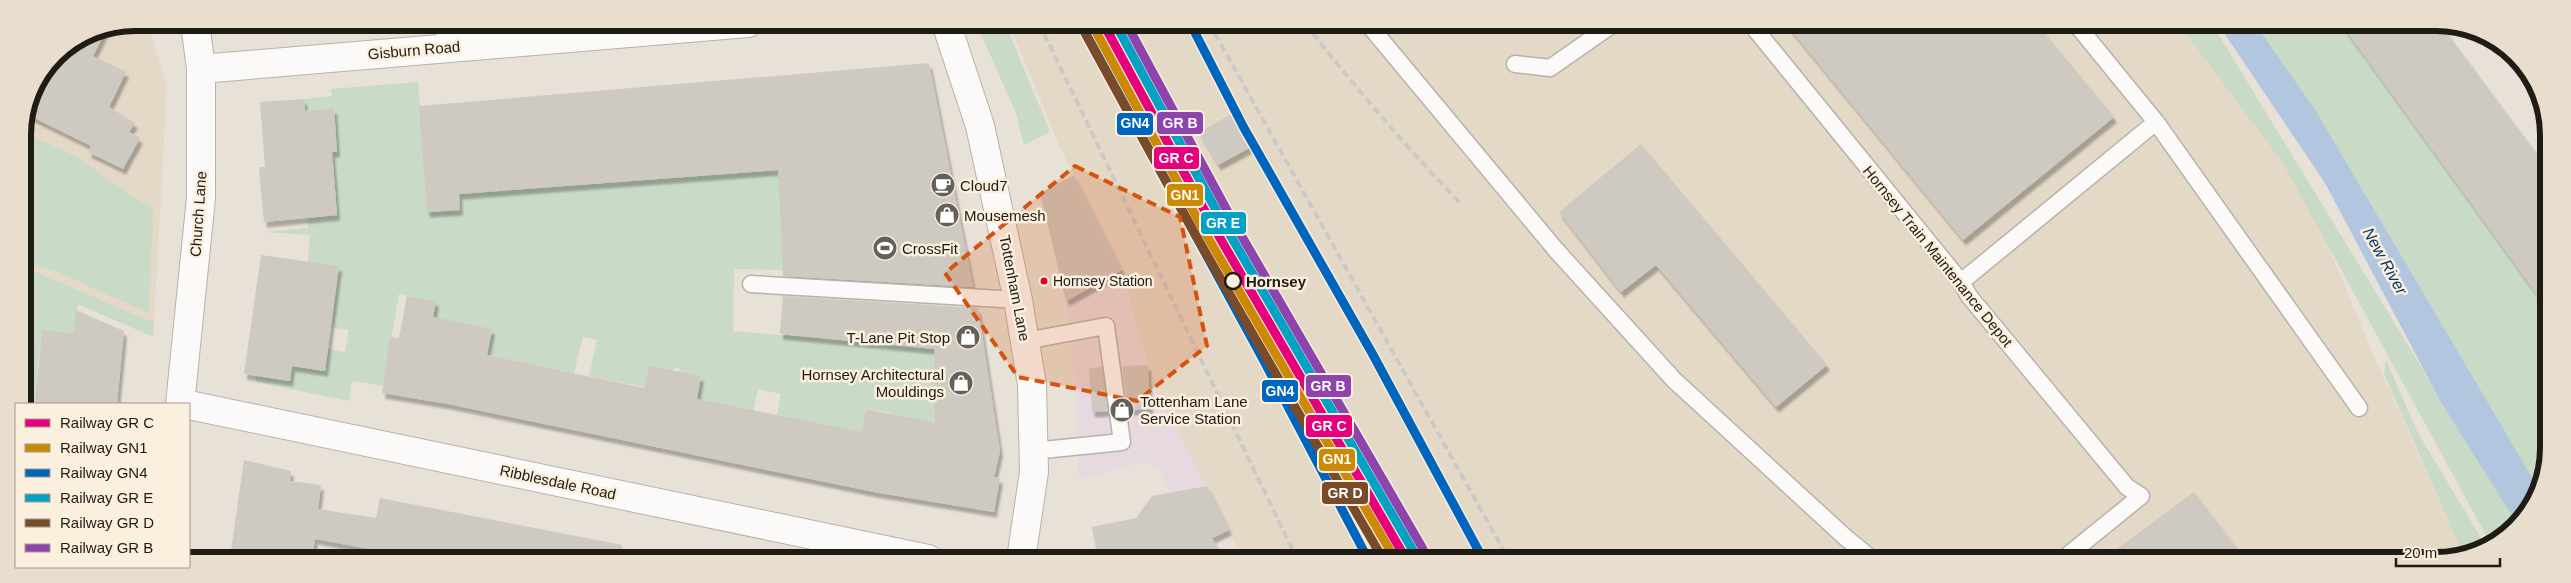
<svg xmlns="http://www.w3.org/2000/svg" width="2571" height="583" font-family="Arial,sans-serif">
  <defs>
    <filter id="shadow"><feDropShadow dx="3" dy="5.5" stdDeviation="1" flood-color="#0004"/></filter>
  </defs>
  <rect width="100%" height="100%" fill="#e7e1d7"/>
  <path fill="#e6d9df" d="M1122,270L1156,386L1229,530L1201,543L1158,468L1142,462L1079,479L1076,390L1066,301Z"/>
  <path fill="#e4d8c7" d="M135,23H147L167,84L154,323L24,267L23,128L31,92L56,55L92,31Z
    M1009,23L2181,24L2242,100L2311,205L2369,345L2462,552L2443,560L1243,559L1156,387H1149L1148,365L1122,270L1059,145Z"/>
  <path fill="#c9dac6" d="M217,23H323L220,32Z
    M976,23H1005L1050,132L1024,145L1016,113Z
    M2179,24H2212L2516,522L2510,533L2489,541L2283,163Z
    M2255,24L2342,25L2546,307V469L2537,486L2361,192Z
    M418,82L428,212L460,210L459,194L699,176L696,132L740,172L777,171L775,126L815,185L779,189L783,270L734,269L733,331L934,349L936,430L893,416L889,412L866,409L862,432L777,415L781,394L758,389L753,411L697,399L701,376L682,373L678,367L671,371L649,366L644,387L589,376L597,340L583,337L574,373L487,356L492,329L433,320L435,301L399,294L383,386L352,381L349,401L256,382V376L292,366L325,371L328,349L345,352L349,330L299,322L333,309L339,267L308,262L310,235L265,232L308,228V218L337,215L334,172L309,174L308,154L337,152L334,108L305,111L304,99L332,96L331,89Z
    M23,132L77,157L130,195L153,208L149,313L55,271L24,261Z
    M24,267L154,323L153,337L78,304L74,333L42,330L37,373L70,377L36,397L35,404H24Z
    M2386,360L2418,433L2484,543L2462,552L2384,374Z"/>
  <path fill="#b2c6e0" d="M2218,24H2255L2314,108L2537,486L2516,522L2441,402L2325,183Z"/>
  <path fill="#cec9c1" filter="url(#shadow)" d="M1786,24H2037L2114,117L1963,240Z
    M2342,25H2441L2546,166V307Z
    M107,28L93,56L126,72L109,107L135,123L129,132L140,138L123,169L88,152L91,146L26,114L31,92L56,55L92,31Z
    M929,63L973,287L783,276L778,170L459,194L460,210L427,212L419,106Z
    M304,99L305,111L334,108L337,152H332L337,215L264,222L259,167H265L260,102Z
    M1232,114L1251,147L1218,165L1199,132Z
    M1641,144L1827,365L1776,407L1656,265L1621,292L1559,212Z
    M1074,175L1122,270L1066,301L1040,193Z
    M261,255L339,266L325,371L292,366L290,381L244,374Z
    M407,296L436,301L433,317L492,329L487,355L644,388L649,366L701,376L697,399L862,432L866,409L935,423L934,349L780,334L783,296L978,308L1000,451L994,477L1000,478L994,512L874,492L448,404L382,393L390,337L399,338Z
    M76,310L124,331L117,404H35L42,330L74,333Z
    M1148,365L1150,409L1128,410L1122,366Z
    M1102,367L1108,411L1092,412L1089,368Z
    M244,460L291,471L290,481L321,485L318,509L376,518L380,498L622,545L621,559H384L386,552L315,539L312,559L230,558Z
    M1207,486L1229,530L1212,538L1223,559H1098L1092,527L1136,518L1152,496Z
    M2194,492L2246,560H2102Z"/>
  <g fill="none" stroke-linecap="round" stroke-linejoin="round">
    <defs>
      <path id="lane" d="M444,23L445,47
        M1368,24L1556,250L1674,380L1846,538L1873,560
        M1751,24L1961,282L1969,296L2127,487L2141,496L2062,560
        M1515,64L1550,68L1613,24
        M2156,122L2359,408
        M1961,282L2156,122L2076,24
        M751,284L1018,300
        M1025,341L1106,326L1122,442L1033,451"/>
      <path id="street" d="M201,69L748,23
        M189,405L928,559"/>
      <path id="primary" d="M946,23L980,126L1018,300L1032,385L1034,472L1021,559
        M180,404L201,198V69L195,23"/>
    </defs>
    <use href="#lane" stroke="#b7b2aa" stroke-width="19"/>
    <use href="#street" stroke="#b7b2aa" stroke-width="30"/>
    <use href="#primary" stroke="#b7b2aa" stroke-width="30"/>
    <use href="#lane" stroke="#fbfaf9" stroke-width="16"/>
    <use href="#street" stroke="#fbfaf9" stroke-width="28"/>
    <use href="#primary" stroke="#fbfaf9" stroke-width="28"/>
    <path stroke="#cccac8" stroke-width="4" stroke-dasharray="8 4" stroke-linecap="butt" d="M1039,23L1297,559
      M1209,23L1509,560
      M1305,24C1354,85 1404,145 1459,202"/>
    <defs>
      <path id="rail-1" d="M1103,23L1213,226L1406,559"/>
      <path id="rail-2" d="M1094,28L1204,231L1395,559"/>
      <path id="rail-3" d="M1080,23L1264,361L1368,559
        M1190,23L1244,128L1372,353L1483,559"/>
      <path id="rail-4" d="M1115,23L1222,221L1415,554"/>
      <path id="rail-5" d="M1085,33L1196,236L1383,559"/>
      <path id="rail-6" d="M1126,23L1230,216L1423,549"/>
    </defs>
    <use href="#rail-1" stroke="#fbefdd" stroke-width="12"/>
    <use href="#rail-2" stroke="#fbefdd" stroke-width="12"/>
    <use href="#rail-3" stroke="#fbefdd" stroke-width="12"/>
    <use href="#rail-4" stroke="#fbefdd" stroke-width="12"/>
    <use href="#rail-5" stroke="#fbefdd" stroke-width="12"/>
    <use href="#rail-6" stroke="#fbefdd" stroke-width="12"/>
    <use href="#rail-1" stroke="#e5007d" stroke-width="9"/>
    <use href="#rail-2" stroke="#cc8a04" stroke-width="9"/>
    <use href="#rail-3" stroke="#0065bd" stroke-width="9"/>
    <use href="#rail-4" stroke="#02a2c5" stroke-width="9"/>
    <use href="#rail-5" stroke="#7a4b2a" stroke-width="9"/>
    <use href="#rail-6" stroke="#8e44ad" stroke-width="9"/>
  </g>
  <path fill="#d4530d" fill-opacity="0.2" stroke="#d4530d" stroke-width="4" stroke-dasharray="10 6" stroke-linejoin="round" d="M1075,166L1180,217L1207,346L1137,401L1018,377L945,273Z"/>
  <defs>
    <symbol id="cafe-disc" viewBox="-11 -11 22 22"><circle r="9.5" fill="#656059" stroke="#fbefdd"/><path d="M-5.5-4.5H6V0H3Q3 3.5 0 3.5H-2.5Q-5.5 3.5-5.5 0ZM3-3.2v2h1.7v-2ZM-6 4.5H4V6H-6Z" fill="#fff"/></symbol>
    <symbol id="shop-disc" viewBox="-11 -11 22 22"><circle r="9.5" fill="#656059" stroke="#fbefdd"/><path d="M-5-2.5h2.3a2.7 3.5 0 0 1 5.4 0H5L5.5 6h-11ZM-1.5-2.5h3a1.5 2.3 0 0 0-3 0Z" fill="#fff"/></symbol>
    <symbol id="stadium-disc" viewBox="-11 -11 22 22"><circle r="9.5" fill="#656059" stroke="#fbefdd"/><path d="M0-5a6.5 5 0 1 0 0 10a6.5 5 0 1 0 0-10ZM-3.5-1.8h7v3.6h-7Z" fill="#fff"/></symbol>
  </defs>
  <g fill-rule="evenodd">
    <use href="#cafe-disc" x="929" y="171" width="28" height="28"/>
    <use href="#shop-disc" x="933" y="201" width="28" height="28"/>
    <use href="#stadium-disc" x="871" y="234" width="28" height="28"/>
    <use href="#shop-disc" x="954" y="323" width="28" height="28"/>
    <use href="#shop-disc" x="947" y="369" width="28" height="28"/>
    <use href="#shop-disc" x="1108" y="396" width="28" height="28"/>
  </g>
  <circle fill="#e4002b" stroke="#fbefdd" stroke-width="2" cx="1044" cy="281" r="4.5"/>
  <circle fill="#fbefdd" stroke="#1f1b15" stroke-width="2.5" cx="1233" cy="281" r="8"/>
  <g text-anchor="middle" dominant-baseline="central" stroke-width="5" stroke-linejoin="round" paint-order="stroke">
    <g font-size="14" fill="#1f1b15" stroke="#fbefdd" text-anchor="start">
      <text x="1053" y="281">Hornsey Station</text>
    </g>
    <g font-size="15" fill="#1f1b15" stroke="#fbefdd">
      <text transform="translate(414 50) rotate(-5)">Gisburn Road</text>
      <text transform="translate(198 214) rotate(-86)">Church Lane</text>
      <text transform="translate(1938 256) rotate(51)">Hornsey Train Maintenance Depot</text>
      <text transform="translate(1015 288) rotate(79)">Tottenham Lane</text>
      <text transform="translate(558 482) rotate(12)">Ribblesdale Road</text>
    </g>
    <g font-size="15" fill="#1f1b15" stroke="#fbefdd" text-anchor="start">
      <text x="960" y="185">Cloud7</text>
      <text x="964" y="215">Mousemesh</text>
      <text x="902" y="248">CrossFit</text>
      <text x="950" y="337" text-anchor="end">T-Lane Pit Stop</text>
      <text x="944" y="374" text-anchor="end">Hornsey Architectural<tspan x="944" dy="17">Mouldings</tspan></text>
      <text x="1140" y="401">Tottenham Lane<tspan x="1140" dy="17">Service Station</tspan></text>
    </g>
    <g font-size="15" font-weight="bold" fill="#1f1b15" stroke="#fbefdd" text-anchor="start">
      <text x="1246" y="281">Hornsey</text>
    </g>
    <g font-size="16" font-style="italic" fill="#0b3567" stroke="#fbefdd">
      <text transform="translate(2385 261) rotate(61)">New River</text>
    </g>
  </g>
  <path d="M0 0H2571V583H0ZM135 31H2436A104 104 0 0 1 2540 135V448A104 104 0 0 1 2436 552H135A104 104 0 0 1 31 448V135A104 104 0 0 1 135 31Z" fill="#e9decd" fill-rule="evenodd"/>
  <path fill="none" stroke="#1f1b15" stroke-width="6" d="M135 31H2436A104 104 0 0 1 2540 135V448A104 104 0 0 1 2436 552H135A104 104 0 0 1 31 448V135A104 104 0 0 1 135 31Z"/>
  <g stroke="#fbefdd" stroke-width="2">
    <rect x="1156" y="111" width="48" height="24" rx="5" fill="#8e44ad"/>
    <rect x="1116" y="112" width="38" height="24" rx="5" fill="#0065bd"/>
    <rect x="1153" y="146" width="47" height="24" rx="5" fill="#e5007d"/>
    <rect x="1166" y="183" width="38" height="24" rx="5" fill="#cc8a04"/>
    <rect x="1200" y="211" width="47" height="24" rx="5" fill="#02a2c5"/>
    <rect x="1305" y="374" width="47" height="24" rx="5" fill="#8e44ad"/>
    <rect x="1261" y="379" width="38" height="24" rx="5" fill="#0065bd"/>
    <rect x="1305" y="414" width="48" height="24" rx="5" fill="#e5007d"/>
    <rect x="1318" y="448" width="38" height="24" rx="5" fill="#cc8a04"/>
    <rect x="1321" y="481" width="48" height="24" rx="5" fill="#7a4b2a"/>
  </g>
  <g font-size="14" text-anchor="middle" font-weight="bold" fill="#fff">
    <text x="1180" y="128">GR B</text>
    <text x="1135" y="128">GN4</text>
    <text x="1176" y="163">GR C</text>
    <text x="1185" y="200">GN1</text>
    <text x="1223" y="228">GR E</text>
    <text x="1328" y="391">GR B</text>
    <text x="1280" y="396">GN4</text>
    <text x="1329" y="431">GR C</text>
    <text x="1337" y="464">GN1</text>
    <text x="1345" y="498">GR D</text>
  </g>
  <rect x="15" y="403" width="175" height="165" fill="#fbefdd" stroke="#a39a8d"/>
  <rect x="25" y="419" width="25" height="8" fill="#e5007d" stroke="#a39a8d"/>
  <text x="60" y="428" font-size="15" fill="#1f1b15">Railway GR C</text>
  <rect x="25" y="444" width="25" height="8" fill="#cc8a04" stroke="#a39a8d"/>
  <text x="60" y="453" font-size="15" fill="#1f1b15">Railway GN1</text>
  <rect x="25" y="469" width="25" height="8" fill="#0065bd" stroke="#a39a8d"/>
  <text x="60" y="478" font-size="15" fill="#1f1b15">Railway GN4</text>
  <rect x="25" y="494" width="25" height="8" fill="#02a2c5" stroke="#a39a8d"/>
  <text x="60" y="503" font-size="15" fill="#1f1b15">Railway GR E</text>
  <rect x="25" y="519" width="25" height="8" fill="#7a4b2a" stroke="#a39a8d"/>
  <text x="60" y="528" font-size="15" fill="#1f1b15">Railway GR D</text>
  <rect x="25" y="544" width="25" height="8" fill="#8e44ad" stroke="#a39a8d"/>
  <text x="60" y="553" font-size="15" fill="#1f1b15">Railway GR B</text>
  <path d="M2396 558v8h104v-8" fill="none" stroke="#1f1b15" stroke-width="2.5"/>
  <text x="2404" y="558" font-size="15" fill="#1f1b15" stroke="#fbefdd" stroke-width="4" paint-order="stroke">20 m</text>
</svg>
